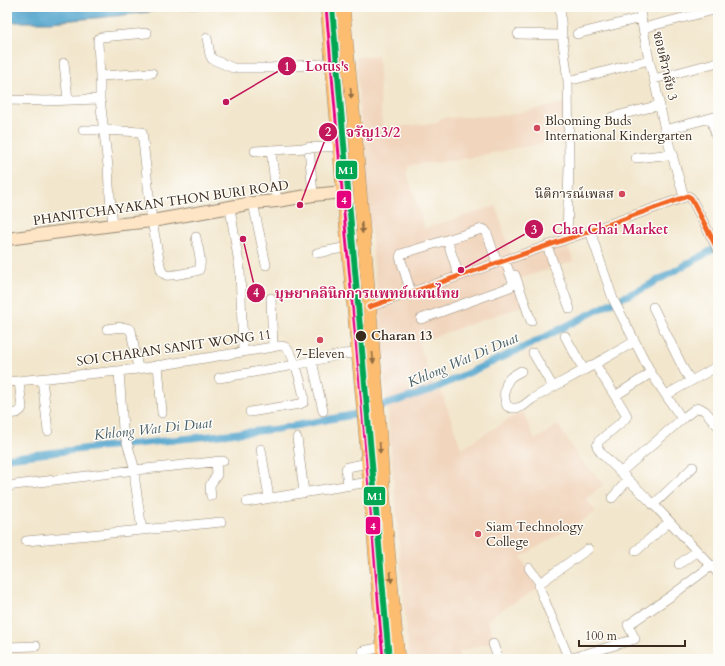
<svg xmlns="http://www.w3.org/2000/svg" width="725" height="666" font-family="Cardo,'Noto Serif Thai',serif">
  <rect width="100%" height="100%" fill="#fdfcf7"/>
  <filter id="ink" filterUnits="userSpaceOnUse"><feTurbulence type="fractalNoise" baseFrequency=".025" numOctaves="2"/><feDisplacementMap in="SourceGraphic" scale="8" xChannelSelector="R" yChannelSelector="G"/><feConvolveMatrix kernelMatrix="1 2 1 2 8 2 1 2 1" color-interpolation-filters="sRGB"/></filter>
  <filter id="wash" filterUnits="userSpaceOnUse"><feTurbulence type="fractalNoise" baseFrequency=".012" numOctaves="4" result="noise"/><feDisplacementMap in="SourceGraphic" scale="16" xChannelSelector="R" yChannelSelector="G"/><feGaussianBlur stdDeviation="0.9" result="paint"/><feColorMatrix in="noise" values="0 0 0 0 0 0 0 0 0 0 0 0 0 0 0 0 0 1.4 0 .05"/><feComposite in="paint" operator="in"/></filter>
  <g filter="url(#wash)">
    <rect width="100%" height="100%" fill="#f2e6cc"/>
    <path fill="#f1d5bd" d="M378,55L382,128L437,123L441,118L508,115L564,103V140L511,149L459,160L409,165L407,173L425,228L496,206L511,254L563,236L574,261L519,279L528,304L419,342L435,392L441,390L461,448L523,411L535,440L558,425L579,458L604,484L586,499L596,512L521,557L537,589L487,619L495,641L459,652L460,659H409L382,346L361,131L356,57Z"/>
    <path fill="#52a5cd" stroke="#466876" d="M7,7H233L163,10L116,16L51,22H7Z"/>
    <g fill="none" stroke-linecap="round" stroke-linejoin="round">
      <path stroke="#52a5cd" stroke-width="7" d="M7,458L99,447L135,444L277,429L352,415L429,391L531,344L619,299L642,289L718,247"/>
    </g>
  </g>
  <g filter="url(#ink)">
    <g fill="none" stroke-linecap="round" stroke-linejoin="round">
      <defs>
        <path id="minor" d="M560,7L562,35L568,81L569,164L567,239
          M639,7L649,60L654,79L665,130L684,197
          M643,28L718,9
          M518,34L562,35
          M577,34L641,18
          M207,38L210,55L212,59L233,68H270L332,63
          M64,63L68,100
          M100,76L152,73
          M576,79L649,60
          M654,79L718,62
          M7,100L45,101L100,99
          M612,117L660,105
          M711,118L718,142
          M83,130H103L142,132L152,221L161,270C163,272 163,274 166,275C172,276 193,272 199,270C203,262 197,245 196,237
          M665,130L718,116
          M309,147L313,195
          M271,150L277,201
          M255,151L340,146
          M636,158L673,154
          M253,203L266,265
          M230,208L240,270L243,351
          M113,225L109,186L108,166L100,99V76L98,43V39L101,37L147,33
          M590,231L613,299L651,373L682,419
          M447,240L459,276
          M547,246L570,309
          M317,253L348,247
          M515,275L531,321
          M411,293L400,257L401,254L482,229L485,230L487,233L497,263
          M271,298L273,347
          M369,307L590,231L688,196L691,198L718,250
          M653,307L684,370L691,381
          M421,319L510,287L513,284V282L505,261
          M107,329C115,328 124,325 131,330L138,369
          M565,336L584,370
          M533,353L553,387
          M312,361L323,411
          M595,364L625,412L627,416L624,420L599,441L597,446L601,453L656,507L697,551L718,573
          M158,365L162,413
          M119,371L123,429L135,470V481L142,530
          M521,371C518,373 513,375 510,378C504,385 503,398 507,406L511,408H517L523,406L532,399L553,387L595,364L634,342
          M219,378L295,365L343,354L358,353
          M42,379L48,431
          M7,382L138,369L273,347C277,346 282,345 285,347C294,352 302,387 304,397V402L300,404L250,412
          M666,395L718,366
          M615,396L651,373
          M7,414L17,413L21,410L22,408L19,381
          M297,438L304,492
          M261,449L269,498
          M621,472L682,419L695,409L700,408L705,411L718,426
          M348,485L346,469L348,467L368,463
          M7,486L135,470L223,461
          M211,496C209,483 210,485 217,475L216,461
          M612,498L628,480
          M247,502L369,482
          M653,505L693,467
          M26,541L142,530L221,522
          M636,551L669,522
          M679,564L697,551
          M529,568L540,583
          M493,644L498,658
          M7,647L36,646
          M363,651L383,647
          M569,659L635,639L628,625L671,596L711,566
          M569,659L541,592L539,585L540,583L588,549"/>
        <path id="secondary" d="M7,239L113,225L152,221L253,203L277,201L313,195L343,192"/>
        <path id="primary" d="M327,7L348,247L364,416L384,659
          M343,7L355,130L378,409L385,514L398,659"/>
      </defs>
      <use href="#minor" stroke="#968875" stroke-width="10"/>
      <use href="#secondary" stroke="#968875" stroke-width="14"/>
      <use href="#primary" stroke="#968875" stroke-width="14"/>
      <use href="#minor" stroke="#fff" stroke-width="9"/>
      <use href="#secondary" stroke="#fee5c5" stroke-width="12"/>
      <use href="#primary" stroke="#fcbd6f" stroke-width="13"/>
      <defs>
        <path id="bus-1" d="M327,7L348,247L364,416L384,659"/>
        <path id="bus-2" d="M369,307L590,231L688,196L691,198L718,250"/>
      </defs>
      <use href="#bus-1" stroke="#fdfcf7" stroke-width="8"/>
      <use href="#bus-2" stroke="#fdfcf7" stroke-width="8"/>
      <use href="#bus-1" stroke="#e5007d" stroke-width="5"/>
      <use href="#bus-2" stroke="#f26522" stroke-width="5"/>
      <defs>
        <path id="metro-1" d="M332,7L389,659"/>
      </defs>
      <use href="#metro-1" stroke="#fdfcf7" stroke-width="9"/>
      <use href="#metro-1" stroke="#00a651" stroke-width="6"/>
    </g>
    <defs><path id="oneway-solid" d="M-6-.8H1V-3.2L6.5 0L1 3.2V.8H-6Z"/></defs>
    <g fill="#926c42">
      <use href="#oneway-solid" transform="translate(351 93) rotate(85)"/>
      <use href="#oneway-solid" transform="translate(362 228) rotate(86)"/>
      <use href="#oneway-solid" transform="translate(373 358) rotate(85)"/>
      <use href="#oneway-solid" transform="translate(380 448) rotate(86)"/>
      <use href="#oneway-solid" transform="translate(391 577) rotate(85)"/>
    </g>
  </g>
  <g fill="#d1495b" stroke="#fdfcf7" stroke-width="1.5">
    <circle cx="537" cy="128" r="4"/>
    <circle cx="622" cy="194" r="4"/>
    <circle cx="320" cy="340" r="4"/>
    <circle cx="478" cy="534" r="4"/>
  </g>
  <circle fill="#3b2a1e" stroke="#fdfcf7" stroke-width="1.5" cx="361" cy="336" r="6"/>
  <g text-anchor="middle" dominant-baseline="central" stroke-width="3" stroke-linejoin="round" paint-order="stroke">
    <g font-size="13" fill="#3b2a1e" stroke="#fdfcf7">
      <text transform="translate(665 66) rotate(77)">ซอยศิวาลัย 3</text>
      <text transform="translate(161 203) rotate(-8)">PHANITCHAYAKAN THON BURI ROAD</text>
      <text transform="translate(174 348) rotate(-8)">SOI CHARAN SANIT WONG 11</text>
    </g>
    <g font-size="13" fill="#3b2a1e" stroke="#fdfcf7" text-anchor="start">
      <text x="545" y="121">Blooming Buds<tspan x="545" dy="15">International Kindergarten</tspan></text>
      <text x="614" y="194" text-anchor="end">นิติการณ์เพลส</text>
      <text x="320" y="354" text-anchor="middle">7-Eleven</text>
      <text x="486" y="527">Siam Technology<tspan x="486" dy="15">College</tspan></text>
    </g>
    <g font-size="13" font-weight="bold" fill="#3b2a1e" stroke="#fdfcf7" text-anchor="start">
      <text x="371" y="336">Charan 13</text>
    </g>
    <g font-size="14" font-style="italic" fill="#445b64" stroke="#fdfcf7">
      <text transform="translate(463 360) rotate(-23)">Khlong Wat Di Duat</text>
      <text transform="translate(153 429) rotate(-6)">Khlong Wat Di Duat</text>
    </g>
  </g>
  <path fill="none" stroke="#c2185b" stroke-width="1.5" d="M226 102L287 66M300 205L328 132M461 270L534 229M243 239L256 293"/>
  <g fill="#c2185b" stroke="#fdfcf7" stroke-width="1.5">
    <circle cx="226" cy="102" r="4"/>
    <circle cx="300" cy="205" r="4"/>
    <circle cx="461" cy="270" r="4"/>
    <circle cx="243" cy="239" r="4"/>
    <circle cx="287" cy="66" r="10"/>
    <circle cx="328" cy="132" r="10"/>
    <circle cx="534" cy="229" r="10"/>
    <circle cx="256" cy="293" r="10"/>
  </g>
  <g font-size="12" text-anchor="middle" font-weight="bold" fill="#fff">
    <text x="287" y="71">1</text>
    <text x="328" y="136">2</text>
    <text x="534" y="234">3</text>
    <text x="256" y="297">4</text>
  </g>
  <g font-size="14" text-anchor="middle" font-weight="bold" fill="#c2185b" stroke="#fdfcf7" stroke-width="3" stroke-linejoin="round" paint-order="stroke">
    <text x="327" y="71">Lotus's</text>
    <text x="373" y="137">จรัญ13/2</text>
    <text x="610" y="234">Chat Chai Market</text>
    <text x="367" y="298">บุษยาคลินิกการแพทย์แผนไทย</text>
  </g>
  <g stroke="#fdfcf7" stroke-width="1.5">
    <rect x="335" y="160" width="23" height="20" rx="4" fill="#00a651"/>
    <rect x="336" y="190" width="16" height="19" rx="4" fill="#e5007d"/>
    <rect x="363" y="486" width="23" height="20" rx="4" fill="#00a651"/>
    <rect x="365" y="516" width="16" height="19" rx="4" fill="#e5007d"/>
  </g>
  <g font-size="11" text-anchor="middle" font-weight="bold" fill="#fff">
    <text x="346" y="174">M1</text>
    <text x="344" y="204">4</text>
    <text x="375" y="500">M1</text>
    <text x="373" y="530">4</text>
  </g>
  <rect width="725" height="666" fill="none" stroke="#fdfcf7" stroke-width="24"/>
  <path d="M579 640v6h106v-6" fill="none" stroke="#3b2a1e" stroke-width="2"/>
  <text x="585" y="640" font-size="12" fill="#3b2a1e" stroke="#fdfcf7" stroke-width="3" paint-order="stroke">100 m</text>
</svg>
